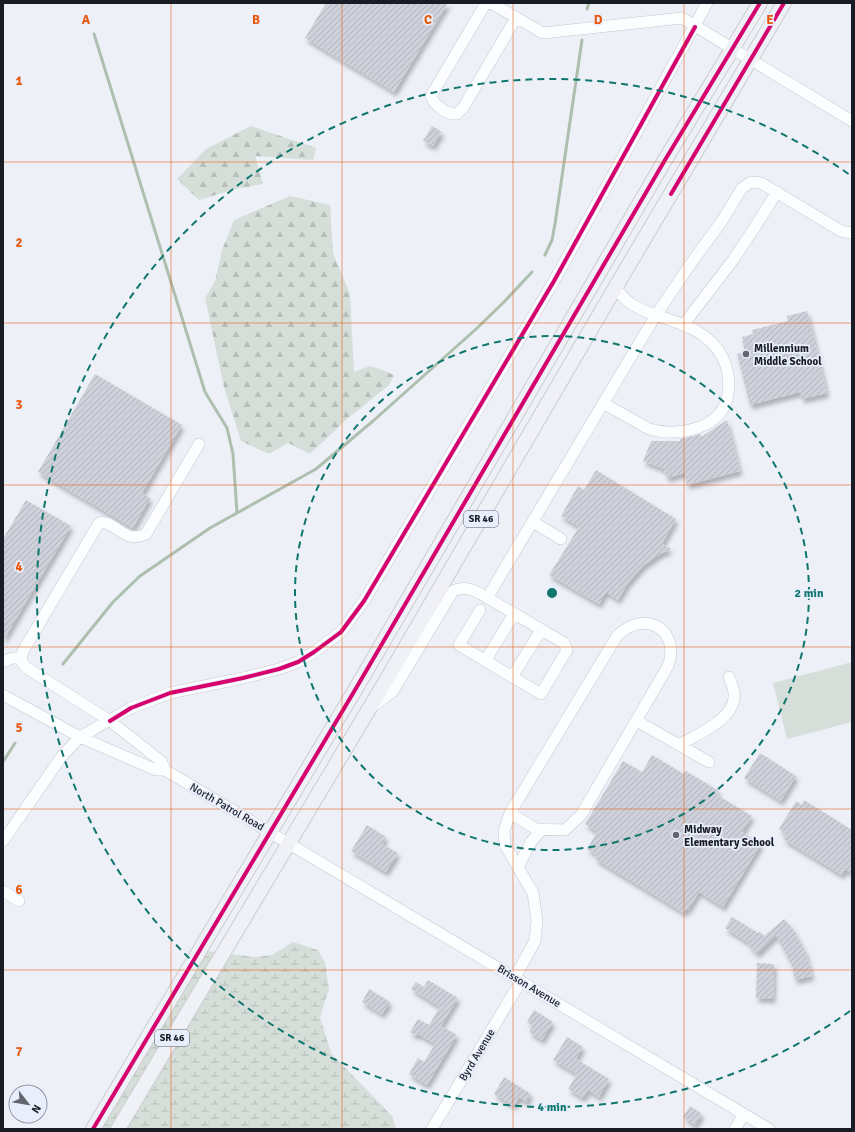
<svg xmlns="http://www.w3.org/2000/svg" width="855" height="1132" font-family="Signika,sans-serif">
  <defs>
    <pattern id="forest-firs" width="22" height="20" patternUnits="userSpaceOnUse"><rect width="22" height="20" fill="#d5ded9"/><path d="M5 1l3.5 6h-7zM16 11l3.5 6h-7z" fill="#b6beba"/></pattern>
    <pattern id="wetland-marsh" width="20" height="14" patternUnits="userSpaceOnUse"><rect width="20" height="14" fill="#d5ded9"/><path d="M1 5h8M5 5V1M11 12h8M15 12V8" fill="none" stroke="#b6beba"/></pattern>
    <pattern id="building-hatch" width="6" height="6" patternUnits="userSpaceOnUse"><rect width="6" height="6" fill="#ced1da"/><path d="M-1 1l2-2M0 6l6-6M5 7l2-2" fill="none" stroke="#b0b3bb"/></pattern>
    <filter id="shadow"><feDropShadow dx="2.5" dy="4.5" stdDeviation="2" flood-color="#0004"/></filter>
  </defs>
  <rect width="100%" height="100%" fill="#eef0f8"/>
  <path fill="url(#forest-firs)" d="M251,126L316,148L313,160L255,156L263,184L235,189L199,200L177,179L206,149Z
    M290,196L330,205L333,253L350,294L354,372L370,366L383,370L394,375L389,385L347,419L310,454L288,443L269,454L241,441L224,387L205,298L215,281L222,250L234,220Z"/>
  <path fill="url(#wetland-marsh)" d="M293,942L318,950L325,963L329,989L320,1017L331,1053L392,1116L396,1129H125L230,954L255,957L272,955Z
    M207,951L216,952L111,1129H100Z"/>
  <path fill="#d5ded9" d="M852,662V722L787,739L773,683Z"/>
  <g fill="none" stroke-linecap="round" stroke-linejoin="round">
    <path stroke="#adbfae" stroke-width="3" d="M587,9L589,3
      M94,34L205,392L227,428L233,454L237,513
      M545,255L552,240L555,224L582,40
      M63,664L113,602L140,576L210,528L316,469L373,421L475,330L504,302L532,272
      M3,762L15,743"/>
  </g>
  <path fill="url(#building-hatch)" filter="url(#shadow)" d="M326,3H448L394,92L305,38Z
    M432,126L442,132L433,146L423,141Z
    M807,311L827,393L802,399L800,392L750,405L737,354L745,352L742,337L753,334L752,330L788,321L787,316Z
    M95,374L182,425L142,493L150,498L133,528L38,472Z
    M727,420L740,471L687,485L685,473L667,478L664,469L643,461L651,441H680V439L701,434V437Z
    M596,470L676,519L662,544L671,549L660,554L643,566L628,583L618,600L606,592L599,604L549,575L579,527L561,516L578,486L584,490Z
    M26,500L71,526L3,641V539Z
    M760,753L796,776L781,801L744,778Z
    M652,755L684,774L686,771L719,791L717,795L752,816L742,832L761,844L723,907L699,892L688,910L686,909L684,913L595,859L597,855L587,849L597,832L585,824L623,761L642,772Z
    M804,800L852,830V874L845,869L842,875L783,839L786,834L779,829L796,801L802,805Z
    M367,825L386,837L382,844L398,853L386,872L351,851Z
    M732,917L758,933L760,932L764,936L784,919L793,929L806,953L812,976L795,980L792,965L776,935L757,954L748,944L749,943L725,928Z
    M757,963L774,964L773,999L756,998Z
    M428,980L458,998L441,1026L457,1035L427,1085L409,1074L418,1058L424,1062L435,1044L418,1034L417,1036L410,1032L418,1019L429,1025L440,1007L411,989L416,982L424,987Z
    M369,989L390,1002L382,1014L362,1002Z
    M534,1010L553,1022L542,1040L529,1032L533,1026L527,1022Z
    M567,1037L583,1047L576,1059L609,1079L599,1097L588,1090L583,1098L568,1089L577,1074L553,1060Z
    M504,1077L531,1094L526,1102L519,1097L514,1106L494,1094Z
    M690,1106L702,1114L695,1125L683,1117Z"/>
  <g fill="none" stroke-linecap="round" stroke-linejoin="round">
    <defs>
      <path id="minor" d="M486,3L431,96C434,105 447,115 457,114L463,108L516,18
        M491,3L543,33L682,18L852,121
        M684,324L733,260L755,227L777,192
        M603,403L649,429C666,434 683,433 700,427C715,421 726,410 728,394C733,359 712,335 681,324C665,317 645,314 630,303C625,299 620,293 615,288
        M533,522L561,539
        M487,598L656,315L694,259L722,221L742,188L751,182L761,183L841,231L852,233
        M485,661L514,614
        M3,662L12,658H21
        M512,677L541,630
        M3,695L80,737L156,770H165L769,1129
        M373,706L393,691L453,591C462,586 471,589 481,594L564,643L567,650L541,694L459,645L480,610
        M637,721L709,762
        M679,745C698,734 738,718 734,692C733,687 731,682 729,677
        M165,770L161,761L110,721L27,668C20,662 21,659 23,651L99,523C115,519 123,545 146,534L199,444
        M510,813L536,829L565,830L581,815L668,666C681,630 645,608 617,636L510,813L504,831L505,845L533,893L537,921L535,941L515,977
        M3,841L62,756L80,737L131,708L170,693L243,678L279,669L298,662L314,652L341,632L364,601L554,281L624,155L707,3
        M518,867L531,842L542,829
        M3,891L19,901
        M432,1129L521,981
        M735,1129L744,1114"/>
      <path id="major" d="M93,1129L355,690L665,160L760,3
        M118,1129L384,684L615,288L784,3"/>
    </defs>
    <use href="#minor" stroke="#c6c8d0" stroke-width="12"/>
    <use href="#major" stroke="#cbccd1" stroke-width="16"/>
    <use href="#minor" stroke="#fcfdfe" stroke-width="11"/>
    <use href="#major" stroke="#eff1f7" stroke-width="14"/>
    <defs>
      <path id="cycleway" d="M671,194L784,3
        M110,721L131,708L170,693L243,678L279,669L298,662L314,652L341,632L364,601L554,281L695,27
        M93,1129L355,690L665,160L760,3"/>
    </defs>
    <use href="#cycleway" stroke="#e9eefd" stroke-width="6"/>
    <use href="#cycleway" stroke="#d6006c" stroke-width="4"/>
  </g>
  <path fill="none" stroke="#e8590c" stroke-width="1" stroke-opacity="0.55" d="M171,3V1129M342,3V1129M513,3V1129M684,3V1129M3,162H852M3,323H852M3,485H852M3,647H852M3,809H852M3,970H852"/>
  <g fill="none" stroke="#0f766e" stroke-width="2" stroke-dasharray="7 5">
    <circle cx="552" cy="593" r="257"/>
    <path d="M850 1011A514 514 0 1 1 850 175"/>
  </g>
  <g fill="#64666e" stroke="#e9eefd" stroke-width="1.5">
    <circle cx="746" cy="354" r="4"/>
    <circle cx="676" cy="835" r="4"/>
  </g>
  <g text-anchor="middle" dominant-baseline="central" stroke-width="3.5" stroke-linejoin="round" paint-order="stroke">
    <g fill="#e9eefd" stroke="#575b65" stroke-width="1">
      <rect x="464" y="511" width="34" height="16" rx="3"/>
      <rect x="155" y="1030" width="34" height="16" rx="3"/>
    </g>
    <g font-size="10" font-weight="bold" fill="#191c24">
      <text x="481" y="519">SR 46</text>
      <text x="172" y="1038">SR 46</text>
    </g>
    <g font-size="11" font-weight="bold" fill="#191c24" stroke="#e9eefd" text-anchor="start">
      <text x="754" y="348">Millennium<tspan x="754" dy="13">Middle School</tspan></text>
      <text x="684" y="829">Midway<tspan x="684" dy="13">Elementary School</tspan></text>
    </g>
    <g font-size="11" fill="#191c24" stroke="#e9eefd">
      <text transform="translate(227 807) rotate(30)">North Patrol Road</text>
      <text transform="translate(529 986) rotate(31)">Brisson Avenue</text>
      <text transform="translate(477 1055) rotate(-59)">Byrd Avenue</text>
    </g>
  </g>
  <g font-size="13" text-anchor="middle" font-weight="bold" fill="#e8590c" stroke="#e9eefd" stroke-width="3.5" stroke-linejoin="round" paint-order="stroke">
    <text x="86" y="24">A</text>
    <text x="256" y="24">B</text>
    <text x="428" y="24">C</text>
    <text x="598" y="24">D</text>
    <text x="770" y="24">E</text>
    <text x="19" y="85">1</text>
    <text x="19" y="247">2</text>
    <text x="19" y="409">3</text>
    <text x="19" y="571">4</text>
    <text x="19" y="732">5</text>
    <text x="19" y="894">6</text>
    <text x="19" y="1056">7</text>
  </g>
  <circle cx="552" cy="593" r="6" fill="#0f766e" stroke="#e9eefd" stroke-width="2"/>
  <g font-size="12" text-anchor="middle" font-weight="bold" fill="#0f766e" stroke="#e9eefd" stroke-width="3.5" stroke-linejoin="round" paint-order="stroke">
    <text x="809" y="597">2 min</text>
    <text x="552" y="1111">4 min</text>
  </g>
  <rect width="855" height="1132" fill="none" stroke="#191c24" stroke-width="8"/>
  <g transform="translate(28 1104) rotate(121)"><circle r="19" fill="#e9eefd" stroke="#969aa6"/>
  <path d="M0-3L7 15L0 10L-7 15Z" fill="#64666e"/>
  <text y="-6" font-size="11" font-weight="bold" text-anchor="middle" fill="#191c24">N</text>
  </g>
</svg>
